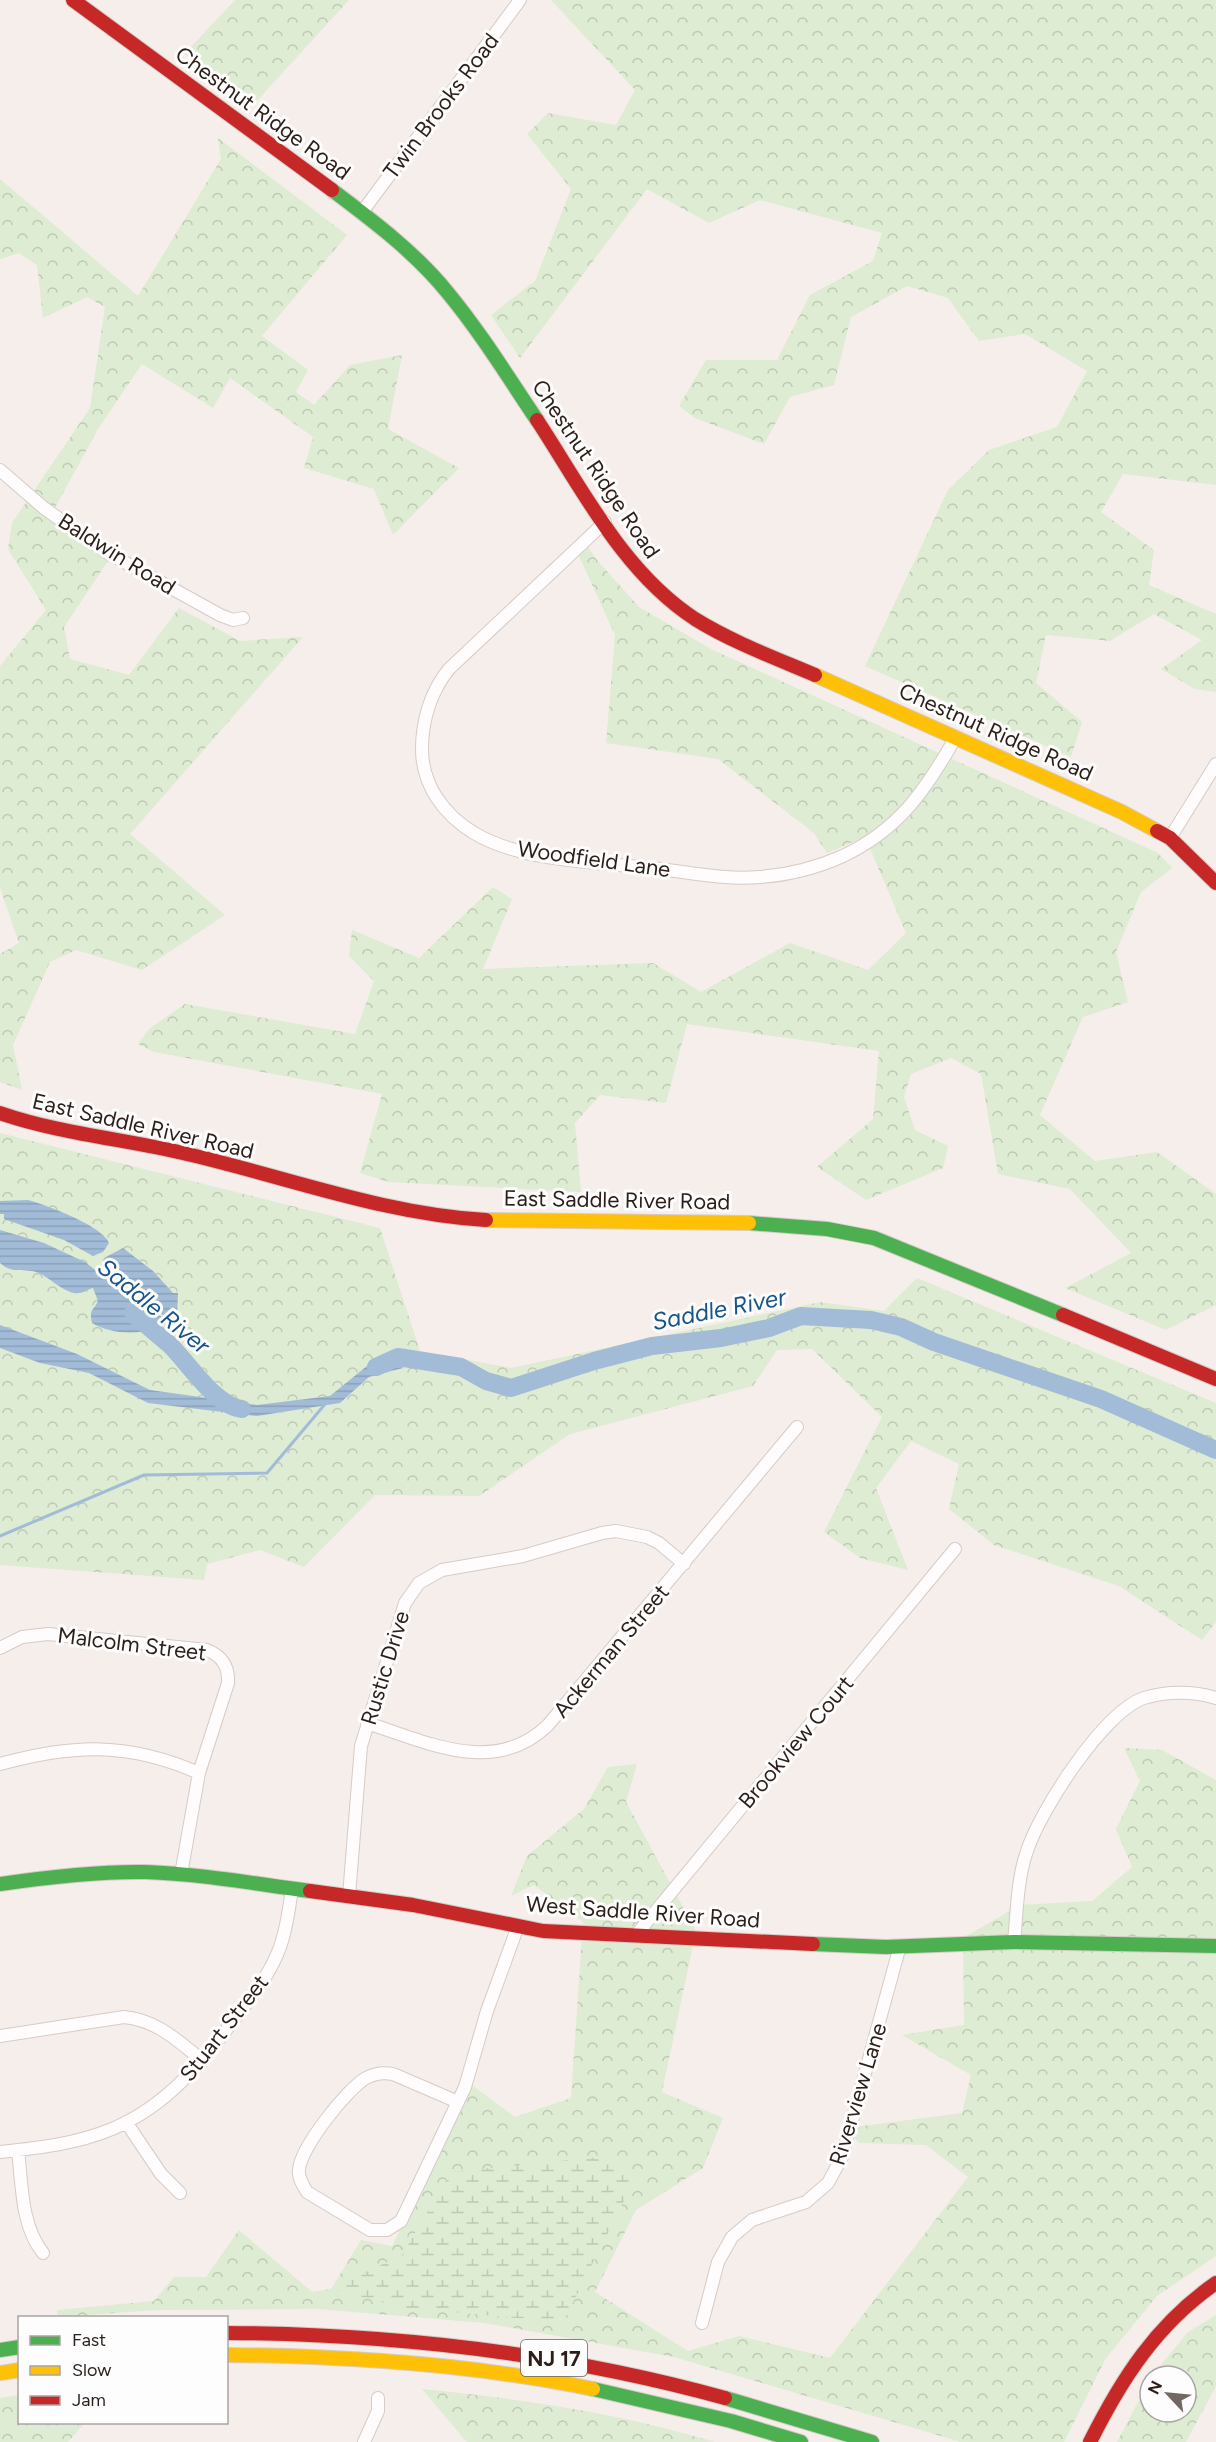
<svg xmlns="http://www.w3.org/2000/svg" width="1216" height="2442" font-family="Figtree,sans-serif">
  <defs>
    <pattern id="forest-crowns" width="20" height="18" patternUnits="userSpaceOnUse" patternTransform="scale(1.5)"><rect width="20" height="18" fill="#ddecd2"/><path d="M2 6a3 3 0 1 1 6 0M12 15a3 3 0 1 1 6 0" fill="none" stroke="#becab4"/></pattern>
    <pattern id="wetland-marsh" width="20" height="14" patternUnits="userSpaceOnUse" patternTransform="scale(1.5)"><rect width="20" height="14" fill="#ddecd2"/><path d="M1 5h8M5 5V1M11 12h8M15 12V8" fill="none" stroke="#becab4"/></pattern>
    <pattern id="water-rules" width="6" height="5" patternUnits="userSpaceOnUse" patternTransform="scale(1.5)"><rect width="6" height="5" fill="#a2bcd8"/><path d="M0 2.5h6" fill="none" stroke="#8ca1b9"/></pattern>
  </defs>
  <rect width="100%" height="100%" fill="#f6eeeb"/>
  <path fill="url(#forest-crowns)" d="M235,0H349L253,105L184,54Z
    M551,0H1216V485L1123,474L1101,512L1154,550L1149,585L1216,614V692L1195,689L1161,669L1202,640L1154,614L1110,641L1046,635L1036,683L1082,722L1071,757L865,666L948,490L989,450L1057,427L1087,371L1025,334L979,341L948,298L907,286L851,317L834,385L790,397L764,444L695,418L679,406L706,360H777L810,295L873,261L882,233L760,200L709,223L647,189L520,358L491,315L535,281L571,189L527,134L548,113L616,125L635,90Z
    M218,138L347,235L262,336L308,370L296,392L314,405L350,365L402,355L388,429L459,468L393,535L374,489L304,468L313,437L230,378L213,408L142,364L98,429L50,517L110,558L64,627L70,659L129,675L179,608L240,641L303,637L130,834L225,915L142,970L76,950L50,962L13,1045L22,1090L0,1082V954L19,943L0,888V666L46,610L8,549L12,523L90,408L105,307L87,297L43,318L37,265L19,253L0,259V179L138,296L221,159Z
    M581,537L597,560L639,607L711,649L1158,853L1172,868L1141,892L1116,952L1128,1002L1083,1017L1040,1115L1095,1161L1157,1152L1216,1194V1305L1166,1330L1065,1288L1131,1253L1070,1189L998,1174L981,1074L951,1058L911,1074L904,1097L915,1130L948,1146L943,1168L866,1200L817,1167L873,1119L879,1051L687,1024L666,1103L600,1095L575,1123L581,1192L389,1182L360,1173L382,1094L154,1052L138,1044L149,1029L185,1004L355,1034L374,981L349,956L352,930L419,958L493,887L512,899L483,969L653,963L701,992L790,943L868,970L906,933L865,837L827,853L814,833L718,759L606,743L615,635L573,543Z
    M0,1133L380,1228L420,1351L511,1368L820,1302L884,1311L917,1278L1216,1403V1622L1202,1640L1119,1586L994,1545L949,1509L959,1464L911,1441L876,1488L908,1570L860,1558L824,1532L882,1417L812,1349L777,1350L753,1386L570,1434L479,1496L375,1495L304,1567L260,1550L207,1564L204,1580L0,1565Z
    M1124,1748L1162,1750L1216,1780V2256L1157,2296L1106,2358L1064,2442H961L674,2357L484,2323L318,2309L157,2310L58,2317L57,2310L154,2301L174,2277H206L239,2230L312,2292L331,2289L361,2240L392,2246L473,2086L515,2117L571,2098L583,1922L534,1885L511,1896L527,1856L584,1809L608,1767L637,1764L626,1802L696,1931L662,2092L723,2118L703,2168L636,2210L595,2292L688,2351L739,2336L830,2358L968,2177L926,2145L859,2143L847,2128L962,2113L971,2075L902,2035L964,2025L963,1938L1020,1905L1092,1901L1132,1867L1116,1829L1140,1781Z
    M1216,2315V2386L1186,2442H1117L1150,2379V2412H1186V2376H1152L1188,2332Z
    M422,2389C522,2399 619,2413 715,2442H467Z
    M19,2395L20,2422L85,2423L68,2442H0V2398Z"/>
  <path fill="url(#wetland-marsh)" d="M609,2156L637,2175L563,2322L405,2308L331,2289L402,2255L451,2172Z"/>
  <path fill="url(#water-rules)" d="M28,1200C46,1205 103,1226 109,1243L103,1252L93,1256L64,1240L4,1219V1214H0V1201Z
    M0,1230L44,1243L85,1262L148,1311L165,1318L150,1300L103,1261L104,1258L123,1248L153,1271L173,1293H178L177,1317C156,1336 115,1337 92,1323C89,1308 93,1312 98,1301L93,1288C88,1289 84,1293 79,1293C65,1295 49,1276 36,1272C22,1268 12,1274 0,1263Z
    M0,1325L77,1354L150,1390L257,1405L330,1396L378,1357L395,1354L403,1368L369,1377L340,1403L257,1416L148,1403L89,1373L40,1363L0,1348Z"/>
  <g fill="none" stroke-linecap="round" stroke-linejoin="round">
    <path stroke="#a2bcd8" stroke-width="3" d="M0,1536L144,1475L267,1473L326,1403"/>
    <path stroke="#a2bcd8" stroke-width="18" d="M133,1313C145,1324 157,1334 169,1344C187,1361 216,1407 242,1409
      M376,1367L398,1357L461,1367L486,1381L511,1388L594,1361L652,1346L721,1338L769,1328L801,1316L871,1320L901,1327L934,1342L1101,1399L1216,1450"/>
    <defs>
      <path id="street" d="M362,212L520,0
        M0,470L44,508L106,552L220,615L233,620L243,618
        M605,522L449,669C431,691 422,720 422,749C422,785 444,815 474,833C524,863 603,862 660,869C693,873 727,880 760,877C788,875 816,868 843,856C900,829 926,789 956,737
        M1170,838L1216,764
        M0,1648L22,1637L48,1634L207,1650C222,1656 229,1666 228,1683L199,1773L181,1874
        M367,1723C427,1742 495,1777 548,1725L797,1427
        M0,1764C74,1744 128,1742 199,1773
        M349,1896L361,1746L405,1603L419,1583L442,1570L523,1556L602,1533L616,1531L647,1537L659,1543L684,1564
        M636,1935L955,1549
        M1014,1942C1017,1913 1017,1879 1027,1851C1040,1811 1103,1712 1144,1698C1166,1691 1194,1691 1216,1698
        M0,2036L124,2017C157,2020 178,2041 203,2061
        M458,2102L393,2074C383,2072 375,2073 366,2078C347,2089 300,2148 299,2170C298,2178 303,2185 307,2192L370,2230H387L401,2221L465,2087L487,2011L518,1926
        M126,2122L161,2174L180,2193
        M18,2150C22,2184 21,2226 43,2253
        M0,2152C38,2148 76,2144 112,2129C167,2106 202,2062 236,2017C253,1995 271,1973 280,1947C287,1928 289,1908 292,1889
        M702,2323L718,2262L732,2237L752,2220L806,2202L828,2183L842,2157L900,1946
        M364,2442L378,2411V2398"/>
      <path id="fast" d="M332,190C372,220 416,253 448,293C481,333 508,377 537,420
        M749,1223L827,1229L874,1238L1063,1315
        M0,1884C48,1877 97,1871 146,1872C201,1874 256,1884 310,1891
        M813,1944L886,1947L1014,1942L1216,1946
        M0,2350L20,2347
        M593,2389L731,2421L801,2442
        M725,2398L872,2442"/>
      <path id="slow" d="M815,675L1122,812L1157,831
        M486,1220L749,1223
        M226,2355C349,2356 472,2364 593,2389
        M0,2373L20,2370"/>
      <path id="jam" d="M73,0L332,190
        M537,420C583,490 623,572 695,619C732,642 775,658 815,675
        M1157,831L1170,838L1216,883
        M0,1113C61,1134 125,1139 187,1154C287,1177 383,1214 486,1220
        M1063,1315L1216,1379
        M310,1891L413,1905L543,1931L813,1944
        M226,2333C395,2334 562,2353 725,2398
        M1090,2442C1122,2378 1157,2324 1216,2283"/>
    </defs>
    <use href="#street" stroke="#d6cbc7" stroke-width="14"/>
    <use href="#fast" stroke="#d6cbc7" stroke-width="16"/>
    <use href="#slow" stroke="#d6cbc7" stroke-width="16"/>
    <use href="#jam" stroke="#d6cbc7" stroke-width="16"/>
    <use href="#street" stroke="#fefcfc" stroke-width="12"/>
    <use href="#fast" stroke="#4caf50" stroke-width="14"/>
    <use href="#slow" stroke="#ffc107" stroke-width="14"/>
    <use href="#jam" stroke="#c62828" stroke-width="14"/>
  </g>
  <g text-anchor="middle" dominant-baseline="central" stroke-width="6" stroke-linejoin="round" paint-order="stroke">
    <rect fill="#fdfdfd" stroke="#6b625e" stroke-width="1.5" x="521" y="2340" width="66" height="36" rx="4.5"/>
    <g font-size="21" font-weight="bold" fill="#2c1f1a">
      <text x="554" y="2358">NJ 17</text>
    </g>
    <g font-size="22" fill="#2c1f1a" stroke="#fdfdfd">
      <text transform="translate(441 106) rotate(-53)">Twin Brooks Road</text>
      <text transform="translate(263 113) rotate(36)">Chestnut Ridge Road</text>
      <text transform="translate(596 469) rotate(56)">Chestnut Ridge Road</text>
      <text transform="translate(117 554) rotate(32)">Baldwin Road</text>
      <text transform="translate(996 732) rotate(24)">Chestnut Ridge Road</text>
      <text transform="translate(594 859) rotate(8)">Woodfield Lane</text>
      <text transform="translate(143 1126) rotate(13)">East Saddle River Road</text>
      <text transform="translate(617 1200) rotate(1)">East Saddle River Road</text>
      <text transform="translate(132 1644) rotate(7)">Malcolm Street</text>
      <text transform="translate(611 1651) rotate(-50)">Ackerman Street</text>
      <text transform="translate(385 1668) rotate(-73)">Rustic Drive</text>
      <text transform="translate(796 1742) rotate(-50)">Brookview Court</text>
      <text transform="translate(643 1912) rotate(4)">West Saddle River Road</text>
      <text transform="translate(224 2028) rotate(-52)">Stuart Street</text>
      <text transform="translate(858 2094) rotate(-73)">Riverview Lane</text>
    </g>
    <g font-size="24" font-style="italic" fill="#175487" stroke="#fdfdfd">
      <text transform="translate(154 1306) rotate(39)">Saddle River</text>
      <text transform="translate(719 1309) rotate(-11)">Saddle River</text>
    </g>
  </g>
  <rect x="18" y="2316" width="210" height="108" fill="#fdfdfd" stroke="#a9a4a2" stroke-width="1.5"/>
  <rect x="30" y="2336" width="30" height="9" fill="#4caf50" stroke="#a9a4a2" stroke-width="1.5"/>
  <text x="72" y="2346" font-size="18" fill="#2c1f1a">Fast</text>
  <rect x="30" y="2366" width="30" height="9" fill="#ffc107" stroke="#a9a4a2" stroke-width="1.5"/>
  <text x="72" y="2376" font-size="18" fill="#2c1f1a">Slow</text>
  <rect x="30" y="2396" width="30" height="9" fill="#c62828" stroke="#a9a4a2" stroke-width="1.5"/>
  <text x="72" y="2406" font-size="18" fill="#2c1f1a">Jam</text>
  <g transform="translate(1168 2394) rotate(296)"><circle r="28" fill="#fdfdfd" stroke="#a9a4a2" stroke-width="1.5"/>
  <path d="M0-4.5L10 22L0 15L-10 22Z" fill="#736763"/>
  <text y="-9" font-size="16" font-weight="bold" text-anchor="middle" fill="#2c1f1a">N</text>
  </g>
</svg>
